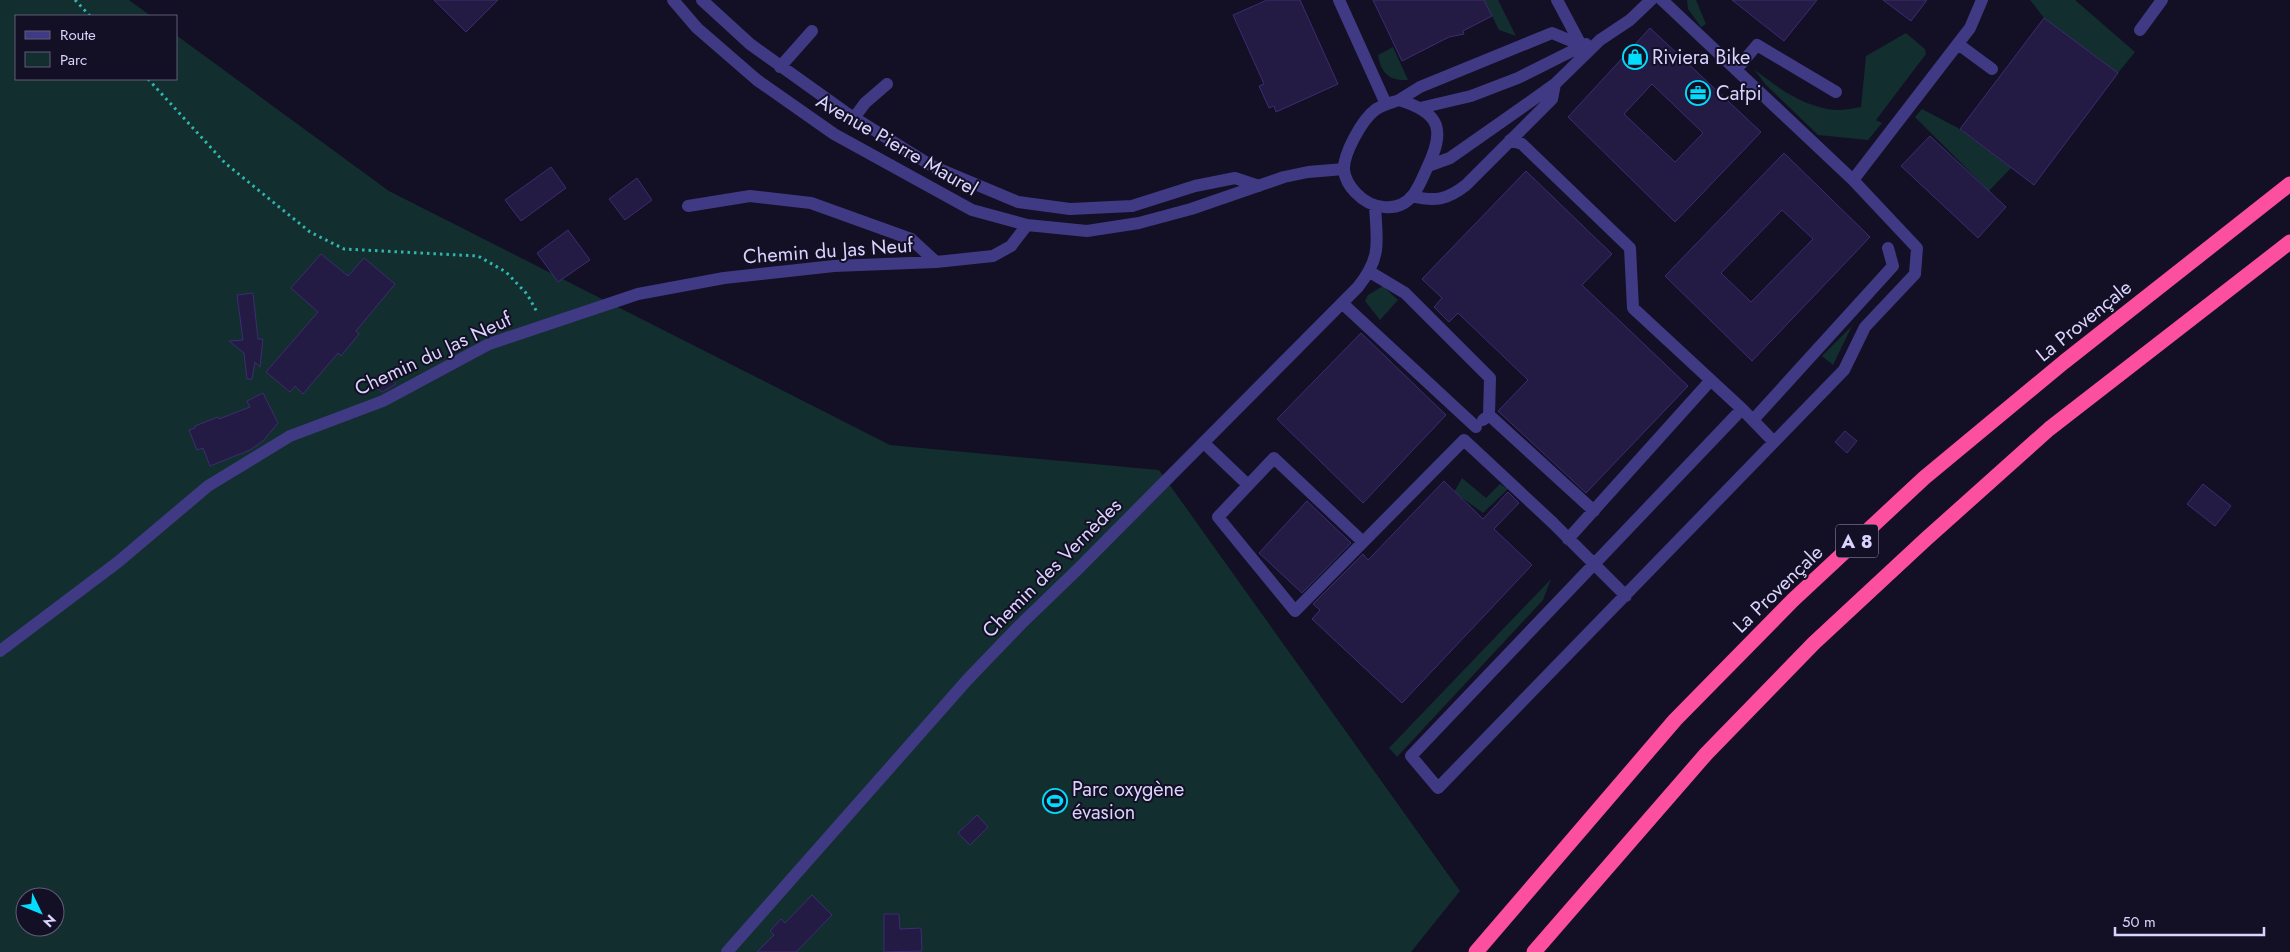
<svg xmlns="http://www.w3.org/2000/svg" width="2290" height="952" font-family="Jost,sans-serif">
  <rect width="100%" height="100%" fill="#130f24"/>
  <path fill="#122e2e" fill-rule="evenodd" d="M0,0H129L151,16H16V79H176V35L389,191L890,445L1159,470L1460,891L1411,952H0ZM25,897H55V927H25Z
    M1484,0H1498L1516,36L1499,30Z
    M1687,0H1696L1706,24L1701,27L1688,9Z
    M2030,0H2075L2135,52L2118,73L2044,18Z
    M1906,33L1925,49L1926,54L1876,120L1882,123L1868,140L1818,135L1765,84L1754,69C1778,88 1805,108 1837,110C1845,110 1853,108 1861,107L1866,56Z
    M1393,47L1408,80C1389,81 1381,73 1378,55Z
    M1922,109L1958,128L2011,168L1989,191L1915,117Z
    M1383,286L1398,300L1380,320L1365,301L1368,295Z
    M1852,326L1833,365L1822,356Z
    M1462,478L1486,498L1500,484L1508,489L1483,513L1454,492Z
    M1551,579L1543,600L1397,757L1389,748Z"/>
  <path fill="#241b45" stroke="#3c2d71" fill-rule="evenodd" d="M434,0H498L466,32Z
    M1267,0H1300L1338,84L1276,112L1274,106L1269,108L1259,86L1264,84L1233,15Z
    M1373,0H1484L1492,16L1463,31L1464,34L1449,37L1402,61Z
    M1732,0H1817L1784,41Z
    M1883,0H1927L1911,21Z
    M2044,18L2118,73L2034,185L1960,129Z
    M1650,28L1761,132L1675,222L1568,117ZM1652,84L1703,133L1675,162L1624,114Z
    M1930,136L2006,207L1978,238L1901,166Z
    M1784,153L1870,237L1752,361L1665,276ZM1782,210L1813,239L1751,302L1721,273Z
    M551,167L566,188L521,221L505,200Z
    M1526,171L1612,254L1582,285L1688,386L1586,493L1498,411L1528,380L1458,313L1449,322L1434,307L1442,298L1422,279Z
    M637,178L652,200L625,220L609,199Z
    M568,230L590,260L558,282L537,253Z
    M321,254L348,276L364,258L395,284L356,331L359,334L341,356L338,353L303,394L295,386L290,392L266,372L318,312L291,288Z
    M253,293L258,339H263L260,367L255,362L252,379H247L244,353L229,341L243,340L237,295Z
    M1361,333L1446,415L1363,503L1277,419Z
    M382,372L396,384L382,392L372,383Z
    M263,393L278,423L263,441L250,450L210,466L203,448L197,450L189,430L195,428V426L218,417L219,419L250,407L247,401Z
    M1845,431L1857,441L1847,453L1835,442Z
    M1444,481L1483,519L1508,492L1519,503L1494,529L1532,565L1402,703L1312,619L1320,610L1313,604L1363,554L1368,560Z
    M2203,484L2231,506L2215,526L2187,504Z
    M1307,501L1351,543L1302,593L1259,553Z
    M977,815L988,827L970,845L958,833Z
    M812,895L832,915L796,952H757L774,935L770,931L781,919L785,923Z
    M884,914H899L900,929L921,928L922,951L884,952Z"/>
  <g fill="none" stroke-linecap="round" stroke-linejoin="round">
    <path stroke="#30b5af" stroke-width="3" stroke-dasharray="2.5 4" stroke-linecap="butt" d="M75,0L90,16
      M148,79L225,163L310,232L344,249L478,256L506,272L527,294L537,312"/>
    <path stroke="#3f3a83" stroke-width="12" d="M673,0L697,28L757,80L834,134L972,210L1027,225L1087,231L1139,223L1191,209L1284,177L1308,172L1344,169
      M702,0L750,44L845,112L932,166L1018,202L1070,209L1132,206L1195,186L1235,178L1259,186
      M1339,0L1386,104
      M1557,0L1581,45
      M1662,0L1853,180L1970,28L1982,0
      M2140,30L2162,0
      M1958,44L1992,69
      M780,67L812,31
      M1736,70L1757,45L1836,92
      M1399,100C1442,113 1445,131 1427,168C1423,177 1419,187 1413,195C1398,214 1371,209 1356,193C1350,187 1345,179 1344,170C1343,154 1362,120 1375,110C1382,105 1391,103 1399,100Z
      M1399,100L1420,87L1552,33L1581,45
      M1420,108L1471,96L1518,78L1586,44
      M854,118L865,103L887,84
      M1510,140L1522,144L1630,248L1633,308L1742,409
      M1428,166L1450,158L1517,111L1555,84L1600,40L1630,20L1651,0
      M1412,196C1435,202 1447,200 1466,185L1552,99L1555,84
      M688,206L750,196L811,203L911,239L936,262
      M1370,272L1405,293L1490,378L1489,415
      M1342,303L1476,427
      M1483,420L1489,415L1594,511
      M1753,420L1893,266L1888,248
      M1773,441L1742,409L1411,756L1438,788L1844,370L1865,327L1915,274L1917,248L1853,180
      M1204,443L1248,485
      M1568,539L1711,380
      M1363,542L1274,458L1218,517L1295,611L1464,440L1553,523L1626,596
      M0,651L118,562L208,486L290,436L383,401L489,344L638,294L724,278L834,266L936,262L993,256L1011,246L1027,225
      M727,952L968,679L1021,624L1078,569L1358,287C1382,257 1377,242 1375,206"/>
    <path stroke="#fd4f9f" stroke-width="15" d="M1476,952L1675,720L1793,600L1924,478L2064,362L2290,184
      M1534,952L1706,754L1814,643L1926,539L2049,429L2290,242"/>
  </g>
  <defs>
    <symbol id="shop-ring" viewBox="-11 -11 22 22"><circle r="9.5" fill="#130f24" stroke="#03dcfa" stroke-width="1.5"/><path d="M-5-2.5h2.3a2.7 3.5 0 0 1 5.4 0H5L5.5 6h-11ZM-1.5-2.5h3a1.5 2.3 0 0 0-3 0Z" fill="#03dcfa"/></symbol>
    <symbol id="office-ring" viewBox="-11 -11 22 22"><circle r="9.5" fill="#130f24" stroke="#03dcfa" stroke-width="1.5"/><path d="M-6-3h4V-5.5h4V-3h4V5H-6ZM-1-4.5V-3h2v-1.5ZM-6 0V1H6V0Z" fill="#03dcfa"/></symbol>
    <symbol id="stadium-ring" viewBox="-11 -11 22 22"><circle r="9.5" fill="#130f24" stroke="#03dcfa" stroke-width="1.5"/><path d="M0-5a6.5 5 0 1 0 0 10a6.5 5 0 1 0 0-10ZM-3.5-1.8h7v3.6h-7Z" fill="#03dcfa"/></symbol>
  </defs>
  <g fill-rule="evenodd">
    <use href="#shop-ring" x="1621" y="43" width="28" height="28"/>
    <use href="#office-ring" x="1684" y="79" width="28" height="28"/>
    <use href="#stadium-ring" x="1041" y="787" width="28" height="28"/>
  </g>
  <g text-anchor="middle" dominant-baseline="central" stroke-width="4" stroke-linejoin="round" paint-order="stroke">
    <rect fill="#130f24" stroke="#9e98bd" stroke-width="1" x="1836" y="524.5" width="42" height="33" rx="4"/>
    <g font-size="19" font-weight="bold" fill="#d9d3fe">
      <text x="1857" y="541">A 8</text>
    </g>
    <g font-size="20" fill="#d9d3fe" stroke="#130f24" text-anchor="start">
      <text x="1652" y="57">Riviera Bike</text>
      <text x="1716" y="93">Cafpi</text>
      <text x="1072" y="789">Parc oxygène<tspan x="1072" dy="23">évasion</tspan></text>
    </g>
    <g font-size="20" fill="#d9d3fe" stroke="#130f24">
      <text transform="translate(897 145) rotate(30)">Avenue Pierre Maurel</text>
      <text transform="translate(828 251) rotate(-4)">Chemin du Jas Neuf</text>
      <text transform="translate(2084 321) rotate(-39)">La Provençale</text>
      <text transform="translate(433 354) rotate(-25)">Chemin du Jas Neuf</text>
      <text transform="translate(1052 568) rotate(-45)">Chemin des Vernèdes</text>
      <text transform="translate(1778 589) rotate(-44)">La Provençale</text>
    </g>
  </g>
  <rect x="15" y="15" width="162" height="65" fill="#130f24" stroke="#625d7b"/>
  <rect x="25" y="31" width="25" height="8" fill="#3f3a83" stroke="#625d7b"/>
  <text x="60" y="40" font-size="15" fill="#d9d3fe">Route</text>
  <rect x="25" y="52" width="25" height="15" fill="#122e2e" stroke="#625d7b"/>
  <text x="60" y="65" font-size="15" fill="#d9d3fe">Parc</text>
  <g transform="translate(40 912) rotate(133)"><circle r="24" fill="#130f24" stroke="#625d7b"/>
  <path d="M0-4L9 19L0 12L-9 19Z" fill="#03dcfa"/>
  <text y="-8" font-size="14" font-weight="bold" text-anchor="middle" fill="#d9d3fe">N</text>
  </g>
  <path d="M2115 927v8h149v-8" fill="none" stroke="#d9d3fe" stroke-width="2.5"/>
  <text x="2122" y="927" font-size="15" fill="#d9d3fe" stroke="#130f24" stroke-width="4" paint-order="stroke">50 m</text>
</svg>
